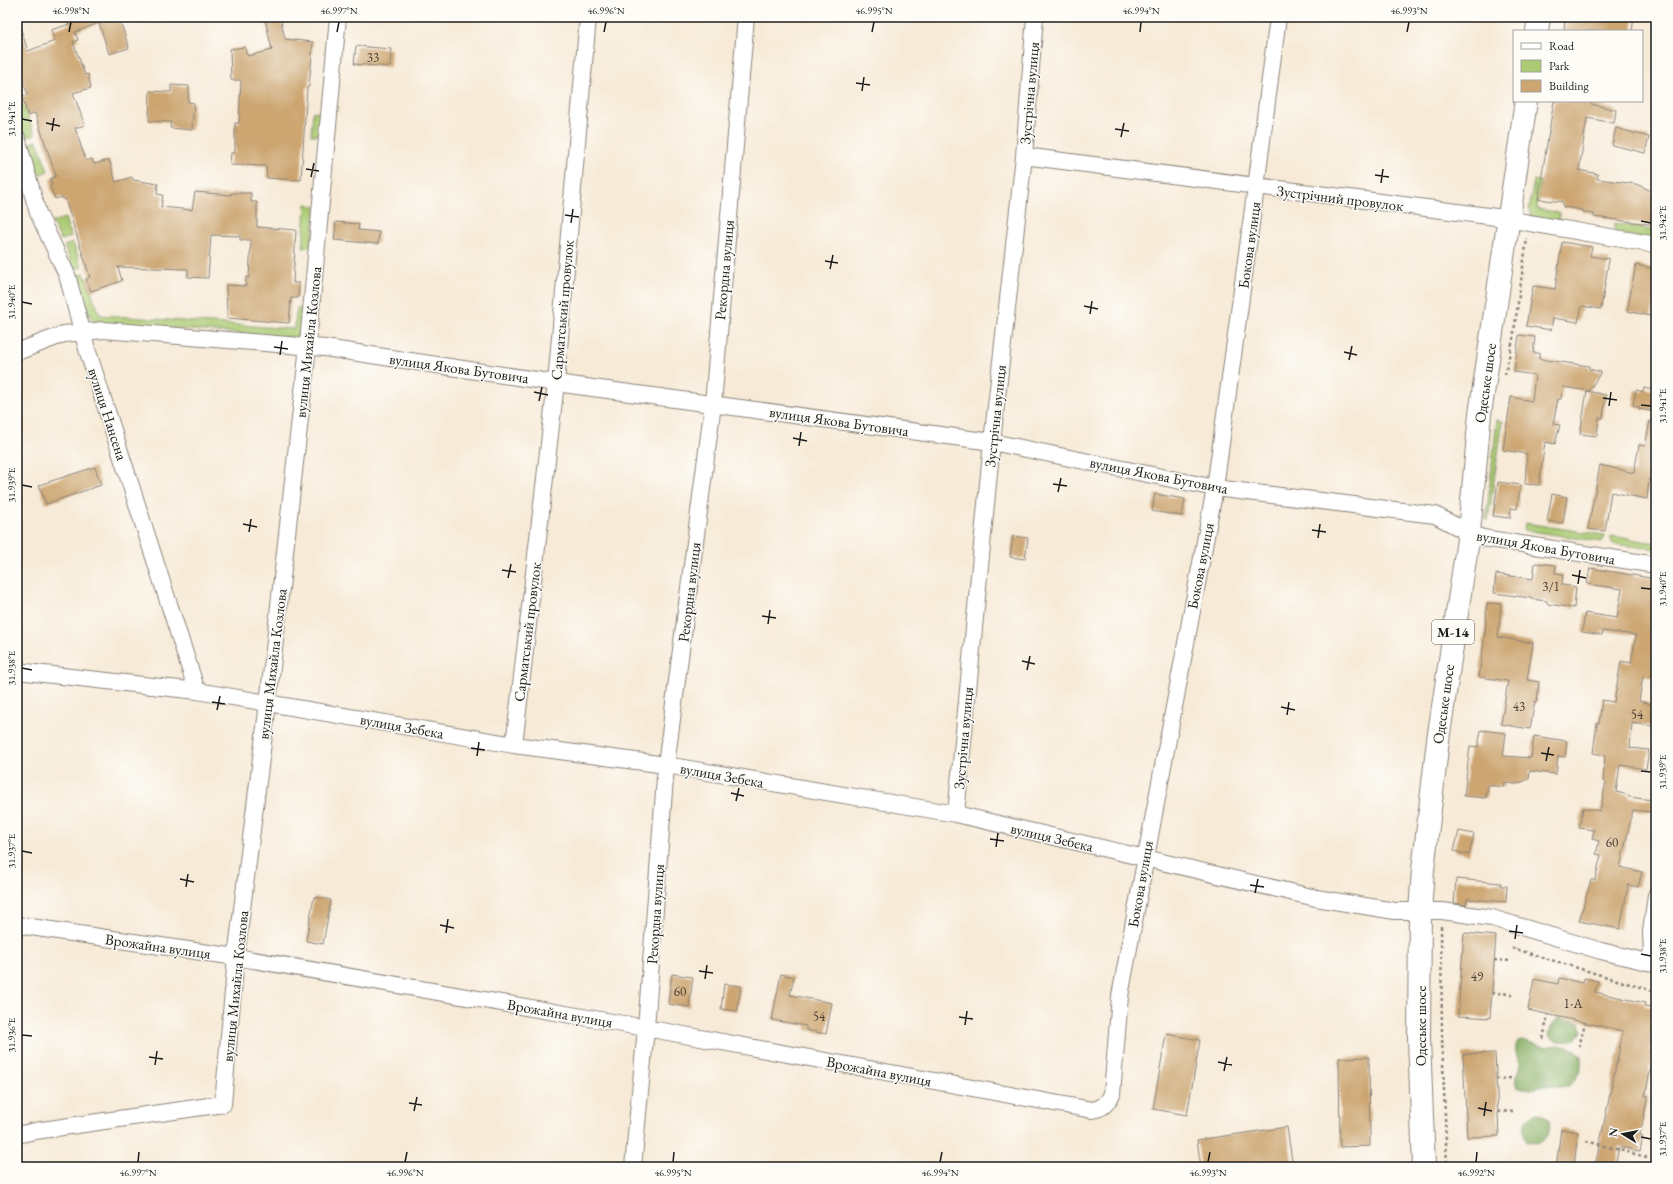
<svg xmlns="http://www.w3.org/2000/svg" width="1673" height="1184" font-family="'EB Garamond',serif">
  <rect width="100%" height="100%" fill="#fdfcf7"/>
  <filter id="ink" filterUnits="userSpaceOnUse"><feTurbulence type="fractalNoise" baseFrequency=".025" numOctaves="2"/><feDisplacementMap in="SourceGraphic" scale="8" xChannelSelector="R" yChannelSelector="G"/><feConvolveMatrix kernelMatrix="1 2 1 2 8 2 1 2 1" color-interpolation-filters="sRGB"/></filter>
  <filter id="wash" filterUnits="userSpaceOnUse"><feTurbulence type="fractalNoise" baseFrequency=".012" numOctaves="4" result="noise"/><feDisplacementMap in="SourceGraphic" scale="16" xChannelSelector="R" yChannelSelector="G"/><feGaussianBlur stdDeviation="0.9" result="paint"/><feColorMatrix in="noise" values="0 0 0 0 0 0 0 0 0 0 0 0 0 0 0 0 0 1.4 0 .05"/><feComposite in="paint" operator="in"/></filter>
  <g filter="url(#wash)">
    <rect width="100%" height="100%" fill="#f7ead7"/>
    <path fill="#abcb73" stroke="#647448" d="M23,104L35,135L23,138L17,118V107Z
      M313,111L323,114L322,135H311Z
      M37,141L48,171L41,174L32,172L25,145Z
      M1534,180L1540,181L1537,209L1560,213L1559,223L1531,216L1529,209Z
      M306,204L316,207L312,247L303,248Z
      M65,218L71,237L61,240L52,222Z
      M1615,223L1656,231V240L1616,233L1614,229Z
      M73,243L82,267L74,269L64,246Z
      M84,273L100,315L294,329L297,308L306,310L303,328L298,338L98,323C84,314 81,291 76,276Z
      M1497,420L1503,421L1488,521L1486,519Z
      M1525,523L1604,535L1602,542L1524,530Z
      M1611,536L1656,543V549L1613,544L1611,540Z"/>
    <path fill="#88af65" stroke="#526640" d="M1559,1018L1580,1023L1582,1030C1578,1043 1559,1045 1549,1036L1551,1026Z
      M1522,1040L1545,1047L1558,1045L1568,1047L1576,1051L1582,1057C1581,1071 1576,1086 1560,1087C1555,1087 1549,1085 1544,1086C1533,1088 1528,1092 1517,1087C1513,1079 1518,1071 1521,1064C1516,1056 1513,1050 1518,1041Z
      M1538,1113L1543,1114L1549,1119C1552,1135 1545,1146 1527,1142C1521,1130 1523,1117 1538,1113Z"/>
    <g id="blocks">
      <path fill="#cca571" d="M79,17H119L129,48L109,54L99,23L75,32L78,40L73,42L85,75L88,74L91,88L73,93L85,125L75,128L86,161L92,159L94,164L109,160L116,182L132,177L133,180L158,184L157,194L163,195L161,207L192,210L195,192L231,195V193H251V202H257V227L296,230L293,283H299L298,298H291L289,323L227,318L226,285L246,286V277L249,278L251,240H240V236L211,235L208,278L188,277V269L118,267L122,281L91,291L86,279L90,277L65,199H63L62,197L55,199L50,186L52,185L50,179L56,176L35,113L28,116L22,96L28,95L17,65V24H19L28,51L55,41L51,30L70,24L69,21Z
        M280,17L285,39L313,42L309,87H307L301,180L267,178L266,166L230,165L231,153H235V123H239L241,80H231L230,49L245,47L246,54H247L248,56L272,50L265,19Z
        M1565,17H1634L1632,31H1564Z
        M356,46L391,49L390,67L354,64Z
        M171,85L189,86L188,102L194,103L192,130L170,128L171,122L149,121L150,91L171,92Z
        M1554,101H1592L1591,104L1616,110L1614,123L1587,118L1579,170L1598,174L1597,179L1636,184L1656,193V225L1594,217V214L1583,212V210L1563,207V202L1538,199Z
        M1616,128L1649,137L1645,153L1612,145Z
        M336,222L359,224L358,230L379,232L378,244L334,240Z
        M1562,242L1592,247L1590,256L1609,259L1601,309L1582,306L1578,322L1553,318L1551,330L1526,326L1533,286L1555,289Z
        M1636,265L1656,269V300L1651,316L1627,311Z
        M1519,335L1535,337L1533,353H1539V359L1589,366V369L1601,372L1589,391L1563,387L1561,399H1558L1553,424L1560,425L1555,444L1545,442L1539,485L1525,484L1527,454L1503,450L1511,397L1532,401L1535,375L1514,372Z
        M1644,388L1656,391V412L1639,409L1640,407L1633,406L1636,390L1643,392Z
        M1587,391L1606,395L1603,418H1599L1597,436L1580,434Z
        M1650,421H1656V481L1649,479L1647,499L1611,492L1605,531L1588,529L1600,465L1634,473L1639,445L1645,446Z
        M95,467L101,485L46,504L39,485Z
        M1498,482L1521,485L1517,509L1511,508L1510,518L1493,516Z
        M1155,494L1185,499L1182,516L1152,511Z
        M1552,494L1567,497L1563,523L1547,521Z
        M1013,536L1028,538L1025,559L1010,557Z
        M1535,563L1556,565L1555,573L1563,574L1562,585L1576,587L1574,608L1547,604V601L1531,599V598L1494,593L1496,574L1533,579Z
        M1590,568L1656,579V678L1643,676L1639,701L1655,705L1652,726L1632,723L1630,748L1649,750L1646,769L1620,765L1616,792L1629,795V797L1653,800L1651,812L1633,810L1620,867L1642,872L1638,887L1628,885L1620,929L1579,921L1591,880H1595L1601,855L1596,854L1599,841L1592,839L1594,830L1579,828L1583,808L1600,811L1606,782L1603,781L1605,755L1593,753L1597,723H1599L1602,700L1614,702L1621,661L1631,663L1636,635L1603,631L1602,635L1582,632L1585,613L1617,618L1622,589L1587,584Z
        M1487,603L1501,604L1498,637L1533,643L1527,680L1539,682L1537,702L1535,701L1530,729L1501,724L1508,681L1479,677L1485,632Z
        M1481,730L1506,733L1503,756L1531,758L1534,736L1567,741L1565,757L1558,756L1556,774L1530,771L1529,779L1517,784L1504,783V787L1488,785L1486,798L1464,796L1470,746L1478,747Z
        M1459,831L1474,834L1469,855L1454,851Z
        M1456,879L1501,883V886H1507L1506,902L1467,899L1466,905L1454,903Z
        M314,897L331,900L323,944L306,941Z
        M1464,933L1496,936L1490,1018L1458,1016Z
        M672,974L693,977L689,1007L668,1004Z
        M781,974L794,977L790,995L832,1003L826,1034L806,1030V1026L772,1020Z
        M1559,978L1583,983L1584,978L1598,981L1595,992L1645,1003L1644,1006L1656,1008V1022L1650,1051L1654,1052L1645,1096H1648L1640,1135L1643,1136L1640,1151L1619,1147L1615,1167H1595L1623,1031L1528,1010L1534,979L1558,984Z
        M724,984L741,986L737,1011L721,1009Z
        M1166,1034L1200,1040L1187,1115L1153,1109Z
        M1495,1053L1499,1136L1467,1137L1463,1054Z
        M1369,1057L1370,1146L1340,1147L1339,1058Z
        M1287,1127L1292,1161L1251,1167H1201L1197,1140Z
        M1561,1129L1578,1132L1574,1167H1556Z"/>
    </g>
  </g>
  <g filter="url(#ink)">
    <use href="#blocks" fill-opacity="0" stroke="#8a837a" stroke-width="1"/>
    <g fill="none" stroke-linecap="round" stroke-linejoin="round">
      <defs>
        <path id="minor" d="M17,138L38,213L67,275L87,349L197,691
          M1024,156L1496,217L1656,245
          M17,352L64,334L104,330L325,348L556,383L992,442L1215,488L1435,515L1469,533L1483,538L1656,565
          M17,671L197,691L514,745L666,765L956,814L1316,898L1395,911H1442L1492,918L1601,951L1656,964
          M514,745L556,383L588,17
          M956,814L992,442L1024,156L1035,17
          M17,925L236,957L646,1028L1092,1110C1103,1108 1107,1104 1112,1094L1120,996L1215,488L1256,187L1278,17
          M1647,961L1652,953L1651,932L1656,895
          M17,1135L35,1131L223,1104L236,957L268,703L306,365L338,17
          M633,1167L646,1028L666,765L713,404L746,17"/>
        <path id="highway" d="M1537,31L1539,17
          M1424,1167L1419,1039L1420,911L1423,870L1438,740L1469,533L1480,414L1526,101"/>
      </defs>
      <use href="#minor" stroke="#8a837a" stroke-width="18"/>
      <use href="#highway" stroke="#8a837a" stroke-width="24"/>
      <path stroke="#8a837a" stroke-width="2.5" stroke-dasharray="3 3" stroke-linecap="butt" d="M1505,375L1513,339L1527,238
        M1441,926L1442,1038L1447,1167
        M1512,948L1656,992
        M1494,960L1512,961
        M1492,993L1512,994
        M1543,1039L1548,1014
        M1579,1047L1585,1023
        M1496,1079L1512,1078
        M1498,1112L1513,1111
        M1586,1141L1650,1158
        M1652,1143L1656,1144"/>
      <use href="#minor" stroke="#fff" stroke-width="16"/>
      <use href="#highway" stroke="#fff" stroke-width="22"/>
    </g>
  </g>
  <path fill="none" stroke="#1c1c1c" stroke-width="1.5" d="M69,32L71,22M337,32L339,22M604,32L606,22M872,32L874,22M1140,32L1141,22M1407,32L1409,22M856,83L870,85M862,91L864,77M22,119L32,121M46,123L60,126M1115,129L1129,131M52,131L54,118M1121,137L1124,123M306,169L319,171M1375,175L1389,177M311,177L314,163M1381,183L1383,169M565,215L579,217M1641,221L1651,223M571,223L573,209M825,261L838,263M830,269L833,255M22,302L32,304M1084,306L1098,309M1090,314L1092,301M274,347L288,349M1344,352L1357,355M280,355L282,341M1349,360L1352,346M534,392L548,395M1603,398L1617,400M539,401L542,387M1641,405L1651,406M1609,406L1611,392M793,438L807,441M799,446L801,432M1053,484L1067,486M22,485L32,487M1058,492L1061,478M243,524L257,527M1312,530L1326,532M249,532L251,519M1318,538L1320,524M502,570L516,572M1572,575L1586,578M508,578L511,564M1578,584L1580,570M1641,588L1651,589M762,616L776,618M768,624L770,610M1022,661L1035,664M22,668L32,670M1027,670L1030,656M212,702L225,704M1281,707L1295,710M217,710L220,696M1287,715L1289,702M471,748L485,750M1541,753L1554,755M477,756L479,742M1546,761L1549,747M1641,771L1651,772M731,793L744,796M736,801L739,788M990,839L1004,841M996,847L998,833M22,851L32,853M180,879L194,882M1250,885L1264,887M186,887L188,874M1255,893L1258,879M440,925L454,928M1509,931L1523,933M446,933L448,919M1515,939L1517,925M1641,954L1651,956M699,971L713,973M705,979L707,965M959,1017L973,1019M965,1025L967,1011M22,1035L32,1036M149,1057L163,1059M1218,1062L1232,1065M155,1065L157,1051M1224,1071L1227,1057M409,1103L422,1105M1478,1108L1492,1111M414,1111L417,1097M1484,1116L1486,1102M1641,1137L1651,1139M138,1162L139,1152M405,1162L407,1152M673,1162L674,1152M940,1162L942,1152M1208,1162L1210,1152M1476,1162L1477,1152"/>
  <g text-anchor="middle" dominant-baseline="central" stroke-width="3" stroke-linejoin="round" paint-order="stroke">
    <g font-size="13" fill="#483e31">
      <text x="373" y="57">33</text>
      <text x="1551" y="586">3/1</text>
      <text x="1519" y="706">43</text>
      <text x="1637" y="714">54</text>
      <text x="1612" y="842">60</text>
      <text x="1477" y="976">49</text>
      <text x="680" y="991">60</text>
      <text x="1573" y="1003">1-А</text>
      <text x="819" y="1016">54</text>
    </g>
    <rect fill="#fdfcf7" stroke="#605f5e" stroke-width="1" x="1432" y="620" width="42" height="24" rx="3"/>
    <g font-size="14" font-weight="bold" fill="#1c1c1c">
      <text x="1453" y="632">М-14</text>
    </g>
    <g font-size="15" fill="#1c1c1c" stroke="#fdfcf7">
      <text transform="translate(1029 93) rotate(-85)">Зустрічна вулиця</text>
      <text transform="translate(1340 198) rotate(7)">Зустрічний провулок</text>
      <text transform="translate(1249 245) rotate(-82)">Бокова вулиця</text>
      <text transform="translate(724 270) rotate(-85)">Рекордна вулиця</text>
      <text transform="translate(562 310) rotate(-85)">Сарматський провулок</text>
      <text transform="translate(308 342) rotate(-84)">вулиця Михайла Козлова</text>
      <text transform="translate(459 368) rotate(8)">вулиця Якова Бутовича</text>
      <text transform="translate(1485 383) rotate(-82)">Одеське шосе</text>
      <text transform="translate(108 414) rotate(72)">вулиця Нансена</text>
      <text transform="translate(995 416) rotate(-84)">Зустрічна вулиця</text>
      <text transform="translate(839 421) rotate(8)">вулиця Якова Бутовича</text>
      <text transform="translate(1159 475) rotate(11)">вулиця Якова Бутовича</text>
      <text transform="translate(1546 547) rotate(10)">вулиця Якова Бутовича</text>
      <text transform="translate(1200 566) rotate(-79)">Бокова вулиця</text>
      <text transform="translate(689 592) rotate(-83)">Рекордна вулиця</text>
      <text transform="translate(527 632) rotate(-83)">Сарматський провулок</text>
      <text transform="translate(272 664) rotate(-83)">вулиця Михайла Козлова</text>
      <text transform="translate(1443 704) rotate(-82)">Одеське шосе</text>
      <text transform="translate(402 726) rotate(10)">вулиця Зебека</text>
      <text transform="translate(963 738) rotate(-85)">Зустрічна вулиця</text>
      <text transform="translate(722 775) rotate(10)">вулиця Зебека</text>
      <text transform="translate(1052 837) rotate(13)">вулиця Зебека</text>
      <text transform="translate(1140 884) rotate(-80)">Бокова вулиця</text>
      <text transform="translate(655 914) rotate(-86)">Рекордна вулиця</text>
      <text transform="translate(158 946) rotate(8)">Врожайна вулиця</text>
      <text transform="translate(235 986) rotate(-84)">вулиця Михайла Козлова</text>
      <text transform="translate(560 1013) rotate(10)">Врожайна вулиця</text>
      <text transform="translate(1420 1026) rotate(-90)">Одеське шосе</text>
      <text transform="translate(879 1071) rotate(11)">Врожайна вулиця</text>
    </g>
  </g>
  <rect width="1673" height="1184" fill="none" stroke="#fdfcf7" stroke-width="44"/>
  <rect x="1513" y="30" width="130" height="72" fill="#fdfcf7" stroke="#a3a29f"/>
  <rect x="1521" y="43" width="20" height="6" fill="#ffffff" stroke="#a3a29f"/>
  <text x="1549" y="50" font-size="12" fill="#1c1c1c">Road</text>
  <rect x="1521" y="60" width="20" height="12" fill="#abcb73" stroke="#a3a29f"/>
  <text x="1549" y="70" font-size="12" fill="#1c1c1c">Park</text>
  <rect x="1521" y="80" width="20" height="12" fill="#cca571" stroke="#a3a29f"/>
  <text x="1549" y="90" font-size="12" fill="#1c1c1c">Building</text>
  <g transform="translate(1623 1134) rotate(280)" stroke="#fdfcf7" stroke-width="3" paint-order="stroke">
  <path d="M0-3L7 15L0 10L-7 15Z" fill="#1c1c1c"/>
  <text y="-6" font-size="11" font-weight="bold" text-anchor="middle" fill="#1c1c1c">N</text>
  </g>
  <rect x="22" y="22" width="1629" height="1140" fill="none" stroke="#1c1c1c" stroke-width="1.5"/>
  <g font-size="10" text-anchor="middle" fill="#1c1c1c">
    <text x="71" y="14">46.998°N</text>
    <text x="339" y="14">46.997°N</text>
    <text x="606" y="14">46.996°N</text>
    <text x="874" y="14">46.995°N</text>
    <text x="1141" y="14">46.994°N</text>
    <text x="1409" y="14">46.993°N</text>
    <text transform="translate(11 119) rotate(-90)" y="4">31.941°E</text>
    <text transform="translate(1662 223) rotate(-90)" y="4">31.942°E</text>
    <text transform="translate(11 302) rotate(-90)" y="4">31.940°E</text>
    <text transform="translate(1662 406) rotate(-90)" y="4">31.941°E</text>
    <text transform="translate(11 485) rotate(-90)" y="4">31.939°E</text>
    <text transform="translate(1662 589) rotate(-90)" y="4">31.940°E</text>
    <text transform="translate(11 668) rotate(-90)" y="4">31.938°E</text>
    <text transform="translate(1662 772) rotate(-90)" y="4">31.939°E</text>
    <text transform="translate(11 851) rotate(-90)" y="4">31.937°E</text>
    <text transform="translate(1662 956) rotate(-90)" y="4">31.938°E</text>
    <text transform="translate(11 1035) rotate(-90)" y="4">31.936°E</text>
    <text transform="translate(1662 1139) rotate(-90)" y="4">31.937°E</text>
    <text x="138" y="1176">46.997°N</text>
    <text x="405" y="1176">46.996°N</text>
    <text x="673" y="1176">46.995°N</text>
    <text x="940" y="1176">46.994°N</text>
    <text x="1208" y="1176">46.993°N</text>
    <text x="1476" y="1176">46.992°N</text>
  </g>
</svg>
